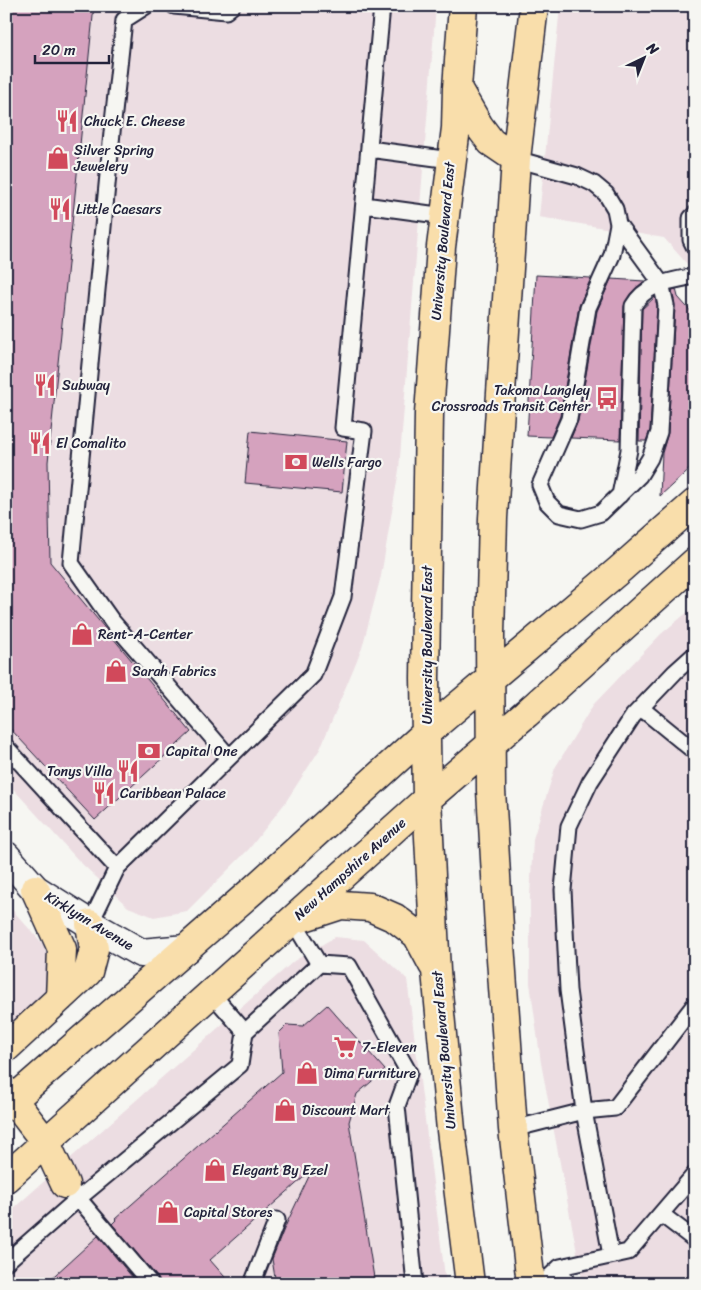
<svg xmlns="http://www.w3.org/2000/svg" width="701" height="1290" font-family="Sriracha,sans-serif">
  <rect width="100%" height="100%" fill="#f6f6f2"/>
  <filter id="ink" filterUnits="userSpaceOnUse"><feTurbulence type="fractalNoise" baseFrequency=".02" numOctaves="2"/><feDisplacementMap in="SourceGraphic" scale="10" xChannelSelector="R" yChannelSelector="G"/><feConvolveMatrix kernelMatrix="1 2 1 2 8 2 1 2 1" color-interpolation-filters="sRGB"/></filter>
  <g filter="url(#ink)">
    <path fill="#ecdde2" d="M6,6H436L399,470L381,576L362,648L320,749L285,803L249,849L187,911L154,917L128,907L79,861L6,781Z
      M560,6H695V273L664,238L539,217Z
      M695,606V1284H583L541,1063L530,983V897L533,839L555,768L593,705L661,634Z
      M6,903L43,944L53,972L51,994L6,1033Z
      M335,937L364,940L407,979L446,1284H6V1215L294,961Z"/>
    <path fill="#d5a2be" stroke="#22223b" d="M6,6H94L48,462L50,562L191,732L95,820L6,724Z
      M536,275L591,278L579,306L560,416L551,437L527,436Z
      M611,279L645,281L632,292L624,306L620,440L571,438L578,421L597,311Z
      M676,289L678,297L695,316V464L660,496L662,453L668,433L675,306L672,290Z
      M655,297L657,306L650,430L646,441H639L642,309Z
      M250,431L347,441L342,492L245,483Z
      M327,1005L385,1070L357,1094L349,1122L375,1284H276L272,1259L284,1229L312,1170L210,1260L231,1284H160L158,1278L112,1224L116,1220L115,1219L282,1072L279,1033L287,1025L303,1026Z
      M98,1236L138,1284H45Z"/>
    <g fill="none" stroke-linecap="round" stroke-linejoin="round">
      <defs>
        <path id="service" d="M146,6L124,20L113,122L71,563L112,621L229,757
          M174,6L226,11L232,6
          M369,149L451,160
          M516,159L577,176L594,184L606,194L615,209L618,224L661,283L666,305L659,432L650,458L639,476L601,513L581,519L559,514L547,502L540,485L569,419L588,308L612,255L618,224
          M364,205L445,216
          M695,214L691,218V240L695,248
          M620,495L629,450L633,306C646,283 671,281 695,276
          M641,708L695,752
          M6,747L117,868
          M90,924L117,868L313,675L343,597L364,431L343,428L382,6
          M319,964L349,966L409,1073L397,1106L415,1284
          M212,994L245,1032
          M513,1129L584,1111L615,1108L695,1004
          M73,1192L151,1284
          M661,1214L695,1240
          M611,1255L584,1111L568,990L563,890L569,826L590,782L633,716L675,672L695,654
          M6,1262L79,1198L240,1065L245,1032L319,964L293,921
          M560,1267L567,1284
          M252,1284L277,1220
          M542,1284L560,1267L628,1252L695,1174"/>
        <path id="minor" d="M6,856L35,889L90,924L141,953L186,949"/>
        <path id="primary" d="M463,6L457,88L456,128L441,247L429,414L425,678L427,799L436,971L451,1130L470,1284
          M457,88L479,126L491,142L516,159
          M35,889L62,949L60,998
          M301,918L341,905L370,907L395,918L417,935L433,965
          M6,1048L88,972L94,949L90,924
          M6,1091L46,1143L65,1184
          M6,1106L252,891L427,732L618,571L695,503
          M6,1178L427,799L526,714L695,562
          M531,1284L513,1129L500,944L491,790L490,635L493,518L516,159L534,6"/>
      </defs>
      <use href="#service" stroke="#22223b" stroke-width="19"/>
      <use href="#minor" stroke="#22223b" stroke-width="31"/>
      <use href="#primary" stroke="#22223b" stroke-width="31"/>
      <use href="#service" stroke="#f6f6f2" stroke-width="15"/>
      <use href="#minor" stroke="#f6f6f2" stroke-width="28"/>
      <use href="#primary" stroke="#f9deab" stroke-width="28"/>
    </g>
  </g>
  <defs>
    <symbol id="restaurant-bare" viewBox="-9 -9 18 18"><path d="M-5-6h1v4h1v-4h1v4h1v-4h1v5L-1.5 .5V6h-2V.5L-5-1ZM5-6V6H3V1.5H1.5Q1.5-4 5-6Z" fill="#d1495b" stroke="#f6f6f2" stroke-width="2.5" paint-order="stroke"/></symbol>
    <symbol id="shop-bare" viewBox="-9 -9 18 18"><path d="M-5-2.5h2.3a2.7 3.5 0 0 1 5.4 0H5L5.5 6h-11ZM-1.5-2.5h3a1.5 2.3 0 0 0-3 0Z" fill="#d1495b" stroke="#f6f6f2" stroke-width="2.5" paint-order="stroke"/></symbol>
    <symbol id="bus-bare" viewBox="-9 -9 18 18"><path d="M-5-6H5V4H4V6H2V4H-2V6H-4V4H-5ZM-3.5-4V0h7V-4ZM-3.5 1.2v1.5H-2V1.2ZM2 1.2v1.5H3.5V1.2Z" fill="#d1495b" stroke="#f6f6f2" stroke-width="2.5" paint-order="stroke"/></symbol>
    <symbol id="bank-bare" viewBox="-9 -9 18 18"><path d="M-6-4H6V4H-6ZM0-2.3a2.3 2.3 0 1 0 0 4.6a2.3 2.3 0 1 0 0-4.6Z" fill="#d1495b" stroke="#f6f6f2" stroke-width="2.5" paint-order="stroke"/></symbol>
    <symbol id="supermarket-bare" viewBox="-9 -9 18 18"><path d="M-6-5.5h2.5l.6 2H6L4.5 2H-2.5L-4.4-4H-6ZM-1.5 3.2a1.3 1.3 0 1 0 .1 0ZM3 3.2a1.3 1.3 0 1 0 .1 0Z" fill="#d1495b" stroke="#f6f6f2" stroke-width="2.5" paint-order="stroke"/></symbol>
  </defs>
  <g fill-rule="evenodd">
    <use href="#restaurant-bare" x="51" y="105" width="32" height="32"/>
    <use href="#shop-bare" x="42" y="142" width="32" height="32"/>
    <use href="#restaurant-bare" x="44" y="193" width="32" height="32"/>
    <use href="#restaurant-bare" x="29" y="369" width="32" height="32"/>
    <use href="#bus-bare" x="591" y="382" width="32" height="32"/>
    <use href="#restaurant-bare" x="24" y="427" width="32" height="32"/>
    <use href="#bank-bare" x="280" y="446" width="32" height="32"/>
    <use href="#shop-bare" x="66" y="618" width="32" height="32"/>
    <use href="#shop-bare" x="100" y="655" width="32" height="32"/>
    <use href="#bank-bare" x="133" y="735" width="32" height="32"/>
    <use href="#restaurant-bare" x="112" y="755" width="32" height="32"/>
    <use href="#restaurant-bare" x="88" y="777" width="32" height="32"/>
    <use href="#supermarket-bare" x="329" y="1031" width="32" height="32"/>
    <use href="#shop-bare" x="291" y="1057" width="32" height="32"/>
    <use href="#shop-bare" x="269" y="1094" width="32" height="32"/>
    <use href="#shop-bare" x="199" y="1154" width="32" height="32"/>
    <use href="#shop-bare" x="152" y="1196" width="32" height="32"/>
  </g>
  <g text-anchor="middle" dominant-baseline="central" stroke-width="4.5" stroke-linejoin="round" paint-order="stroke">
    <g font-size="14" fill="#22223b" stroke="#f6f6f2" text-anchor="start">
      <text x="84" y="121">Chuck E. Cheese</text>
      <text x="74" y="150">Silver Spring<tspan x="74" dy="16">Jewelery</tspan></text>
      <text x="76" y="209">Little Caesars</text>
      <text x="62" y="385">Subway</text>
      <text x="590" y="390" text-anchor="end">Takoma Langley<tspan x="590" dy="16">Crossroads Transit Center</tspan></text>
      <text x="56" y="443">El Comalito</text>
      <text x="312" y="462">Wells Fargo</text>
      <text x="98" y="634">Rent-A-Center</text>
      <text x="132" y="671">Sarah Fabrics</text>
      <text x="166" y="751">Capital One</text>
      <text x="112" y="771" text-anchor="end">Tonys Villa</text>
      <text x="120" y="793">Caribbean Palace</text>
      <text x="362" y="1047">7-Eleven</text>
      <text x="324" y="1073">Dima Furniture</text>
      <text x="302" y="1110">Discount Mart</text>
      <text x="232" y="1170">Elegant By Ezel</text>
      <text x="184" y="1212">Capital Stores</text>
    </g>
    <g font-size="14" fill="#22223b" stroke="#f6f6f2">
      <text transform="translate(443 241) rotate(-85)">University Boulevard East</text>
      <text transform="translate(427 645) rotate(-90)">University Boulevard East</text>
      <text transform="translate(350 869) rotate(-42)">New Hampshire Avenue</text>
      <text transform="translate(89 921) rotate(31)">Kirklynn Avenue</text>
      <text transform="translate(444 1050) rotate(-95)">University Boulevard East</text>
    </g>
  </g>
  <rect width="701" height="1290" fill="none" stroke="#f6f6f2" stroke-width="25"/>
  <rect x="12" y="12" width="676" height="1265" fill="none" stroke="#22223b" stroke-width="2" filter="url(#ink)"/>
  <g transform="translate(644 58) rotate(43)" stroke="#f6f6f2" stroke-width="4" paint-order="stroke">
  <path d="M0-4L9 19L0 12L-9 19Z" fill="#22223b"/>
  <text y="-8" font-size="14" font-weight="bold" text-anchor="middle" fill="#22223b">N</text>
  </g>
  <path d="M35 55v8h74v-8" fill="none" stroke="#22223b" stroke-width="2.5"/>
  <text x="42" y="55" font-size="15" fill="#22223b" stroke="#f6f6f2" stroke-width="4" paint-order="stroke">20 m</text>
</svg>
